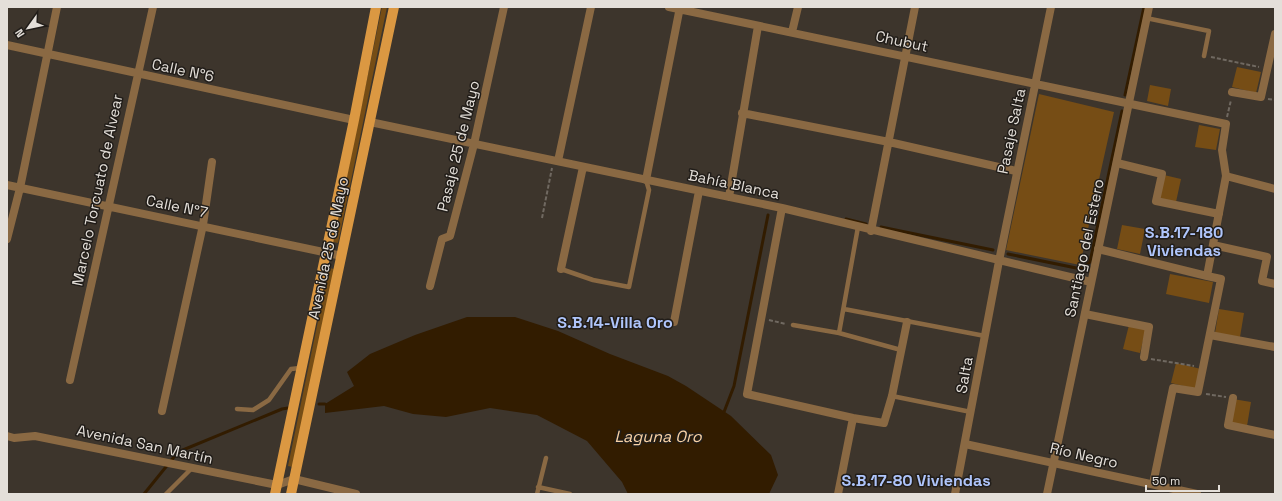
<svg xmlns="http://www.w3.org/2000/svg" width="1282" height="501" font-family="'Space Grotesk',sans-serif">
  <rect width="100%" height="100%" fill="#3d352c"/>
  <path fill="#764d15" d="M382,7H387L338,243L333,242Z
    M1237,67L1261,72L1256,93L1232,87Z
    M1150,85L1171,89L1168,106L1147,101Z
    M1039,94L1114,112L1080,265L1006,250Z
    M1199,125L1220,129L1216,150L1195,147Z
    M1164,175L1181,179L1176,202L1159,198Z
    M1122,225L1145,229L1140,254L1117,249Z
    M329,268L334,269L293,467L288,466Z
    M1170,274L1213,282L1209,303L1166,294Z
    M1219,309L1244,313L1240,337L1215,333Z
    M1129,325L1146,329L1140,353L1123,349Z
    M1176,363L1201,369L1196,389L1171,383Z
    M1233,399L1251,402L1247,426L1229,422Z"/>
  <path fill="#321c00" d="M467,317H515L558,331L610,354L668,376L686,386L731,416L771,455L778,475L769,494H628L622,482L587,441L537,415L490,408L446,417L413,414L384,406L325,413V404L354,386L347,372L370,354L415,335Z"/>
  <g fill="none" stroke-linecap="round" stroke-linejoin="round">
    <path stroke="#321c00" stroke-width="3" d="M1125,95L1144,7
      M846,219L866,224
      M881,227L993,250
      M1008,254L1081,269L1090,262L1122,111
      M319,404H325
      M724,412L734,386L768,215
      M144,494L178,452L282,409L288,408"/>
    <path stroke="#706961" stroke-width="2" stroke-dasharray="4 2" stroke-linecap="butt" d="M1211,57L1259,67
      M1268,99L1275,100
      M1227,117L1231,100
      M542,218L552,168
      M769,320L786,324
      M1151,359L1194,366
      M1206,394L1226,397"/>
    <path stroke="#8a6943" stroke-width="4.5" d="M1146,18L1209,31L1204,56
      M561,269L593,280L629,287L649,190L646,180
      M844,309L985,336
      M793,325L839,333L901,350
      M839,333L858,227
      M892,396L971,412
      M237,409L253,410L269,400L291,369L300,368
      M538,487L570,494
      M166,494L192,468
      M537,494L546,458"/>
    <path stroke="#8a6943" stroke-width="8" d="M669,7L1226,124L1222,150L1226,176L1207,276L1221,279L1198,392L1173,388L1153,484
      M792,32L798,7
      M7,45L354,120
      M1232,92L1261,97L1275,34
      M742,113L889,142L1016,171
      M370,122L782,208L1091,282
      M558,161L591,7
      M1117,163L1162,174L1156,201L1219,214
      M1226,176L1275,189
      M646,180L680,7
      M7,185L342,256
      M729,197L758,26
      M782,208L747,394L853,418L884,423L892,396L907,322
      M871,231L915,7
      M7,239L20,188L57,7
      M1213,245L1267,257L1262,281L1275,284
      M1098,249L1207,276
      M561,269L583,167
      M430,286L442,239L450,236L474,144L504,7
      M1085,314L1149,327L1144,357
      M674,322L699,191
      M1210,335L1275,347
      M70,380L153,7
      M1233,398L1228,425L1275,435
      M162,411L203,225L212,162
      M965,444L1197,494
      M277,485L294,479L356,494
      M838,494L853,418
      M955,494L999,261L1051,7"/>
    <path stroke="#8a6943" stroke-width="8" d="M7,436L14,438L35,436L277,485
      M1047,494L1149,7"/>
    <path stroke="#db9842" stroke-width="10" d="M275,494L354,120L376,7
      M291,494L394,7"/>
  </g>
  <g text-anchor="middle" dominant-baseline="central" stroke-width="3" stroke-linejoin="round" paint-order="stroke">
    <g font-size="15" fill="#e4dfd9" stroke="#211d19">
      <text transform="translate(902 41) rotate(12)">Chubut</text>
      <text transform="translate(183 70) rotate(12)">Calle N°6</text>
      <text transform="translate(1011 131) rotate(-78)">Pasaje Salta</text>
      <text transform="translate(458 146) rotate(-76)">Pasaje 25 de Mayo</text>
      <text transform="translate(734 184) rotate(12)">Bahía Blanca</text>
      <text transform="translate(97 190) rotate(-78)">Marcelo Torcuato de Alvear</text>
      <text transform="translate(177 206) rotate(12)">Calle N°7</text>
      <text transform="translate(328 248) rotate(-78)">Avenida 25 de Mayo</text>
      <text transform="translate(1084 248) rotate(-78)">Santiago del Estero</text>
      <text transform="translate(964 375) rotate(-80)">Salta</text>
      <text transform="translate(145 444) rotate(12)">Avenida San Martín</text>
      <text transform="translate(1084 455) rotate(13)">Río Negro</text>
    </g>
    <g font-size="16" font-weight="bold" fill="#afc5fb" stroke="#211d19">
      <text x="1184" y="232">S.B.17-180<tspan x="1184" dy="18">Viviendas</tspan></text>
      <text x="615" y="322">S.B.14-Villa Oro</text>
      <text x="916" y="480">S.B.17-80 Viviendas</text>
    </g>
    <g font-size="16" font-style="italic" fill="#f9d2a5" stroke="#211d19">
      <text x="658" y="436">Laguna Oro</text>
    </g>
  </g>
  <rect width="1282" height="501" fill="none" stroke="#e4dfd9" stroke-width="16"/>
  <g transform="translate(28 28) rotate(237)" stroke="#211d19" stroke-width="3" paint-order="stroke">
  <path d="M0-3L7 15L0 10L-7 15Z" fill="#e4dfd9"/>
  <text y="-6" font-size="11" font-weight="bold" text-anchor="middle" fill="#e4dfd9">N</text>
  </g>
  <path d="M1146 485v6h73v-6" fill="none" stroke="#e4dfd9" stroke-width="2"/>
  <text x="1152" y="485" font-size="12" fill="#e4dfd9" stroke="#211d19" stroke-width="3" paint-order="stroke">50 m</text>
</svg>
